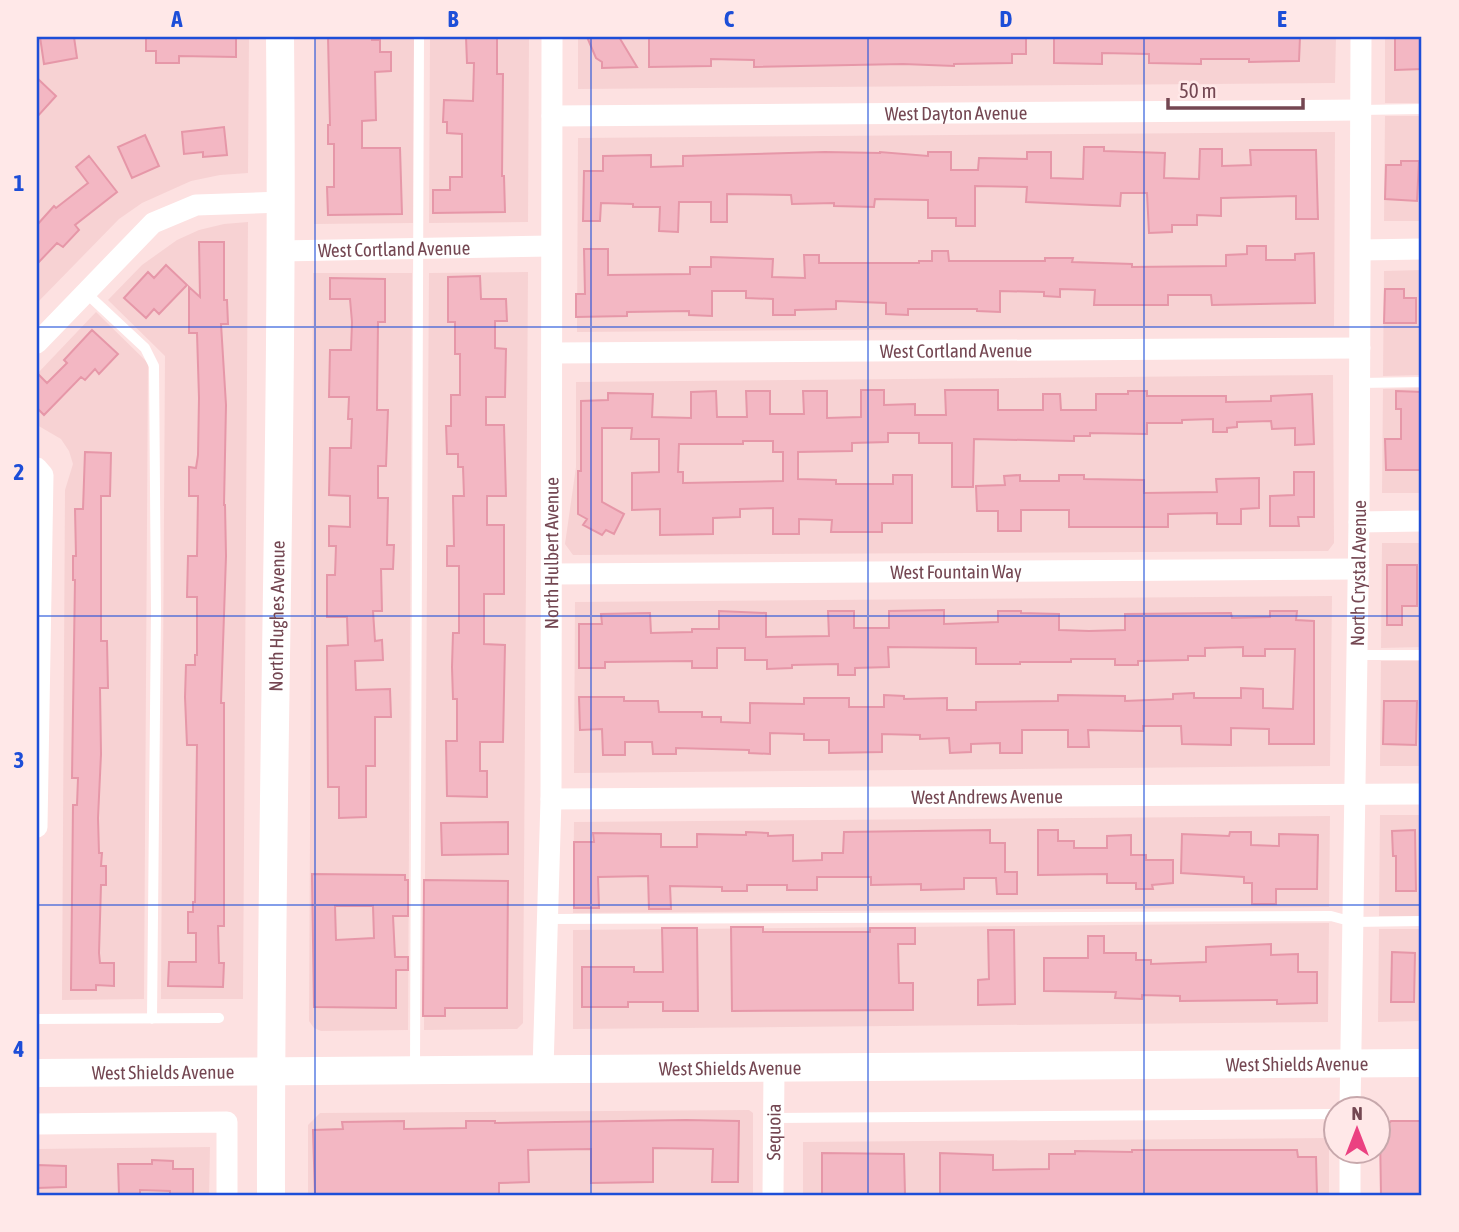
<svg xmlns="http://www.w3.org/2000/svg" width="1459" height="1232" font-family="'Asap Condensed',sans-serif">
  <rect width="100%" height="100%" fill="#fde1e1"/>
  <path fill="#f7d2d3" d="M37,37H249L248,173L220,175L191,181L142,203L119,219L37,303Z
    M315,37H414L413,223L314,224Z
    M430,37H529L528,222L429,223Z
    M578,37H1336L1335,83L578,89Z
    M1385,37H1422V103H1385Z
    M1385,116H1422V221H1384Z
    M1335,132L1334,326L577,332L578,138Z
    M248,222L243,999H161L165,356L108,300L142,265L177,240L199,230L224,224Z
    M1422,270V375L1383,376L1384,271Z
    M528,272L523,1023L517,1029L424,1030L429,273Z
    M313,273H412L408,1030L321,1031L314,1028L309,1021Z
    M96,312L148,363L144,999L62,1000L65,490L73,464L69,451L61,439L37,425V374Z
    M1333,375L1334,543L1328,551L573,555L565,544L576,467V382Z
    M1422,388V493H1382L1383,389Z
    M1382,543H1422V647L1381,648Z
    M1332,596L1330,766L574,773L575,602Z
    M1381,661H1422V766H1380Z
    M1380,815H1422V916H1379Z
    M1330,816L1329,907L573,913L574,822Z
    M1329,923L1328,1022L573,1029V930Z
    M1379,929H1422V1021L1378,1022Z
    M749,1110L753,1113V1195H308V1125L320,1113Z
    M1329,1138V1195H803V1142Z
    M210,1147L209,1195H37V1149Z"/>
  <path fill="#f3b7c3" stroke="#e697a8" stroke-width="2" fill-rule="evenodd" d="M40,37H74L77,58L44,64Z
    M146,37H236V57L179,56V63H156V51H146Z
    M328,37H372V40H380V52H391V71L375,72L376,120L362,121V148H400L402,214L328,215L327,187H334V144H328V125H330Z
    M466,37H497V74H503L502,176H504L505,212L433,213V190H450V177H462V134L447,133V122H443L444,100L473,101L474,63H467Z
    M587,37H619L637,67L602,68V62L596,58Z
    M649,37H1026V54H1012V63L954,64V66L903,64L754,67V60L711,59V66L649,67Z
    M1054,37H1300L1299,61L1249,62V59H1201V64L1149,63V54L1102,53V64L1054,63Z
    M1395,37H1422V69L1395,70Z
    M37,78L56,96L37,117Z
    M224,127L227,155L203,157V152L184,154L182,132Z
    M145,135L159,166L132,178L118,147Z
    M1084,147H1104V151L1165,153L1164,178L1199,179L1200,149H1222V166L1251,165L1250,150H1316L1318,219H1296V196L1221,198V216L1197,215V225H1172V232L1149,233L1147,193H1121L1120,206L1092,205L1026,202L1027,187L975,186V226H956V218H928V200L875,199L874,207L834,206V203L792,204L791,195L727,194V222H711V202H679L678,232L659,231L660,207H633V204L601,203L600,221H583L584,171H603V156L651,155V167L683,166V156L825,152L880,153V152L928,156V152H951V170H978L979,158L1027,159V152H1051V178L1083,179Z
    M89,156L117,192L75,225L79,230L63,247L57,243L37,264V225L54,206L56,208L88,183L76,167Z
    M1401,161H1419L1417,201L1385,199L1386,165H1401Z
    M199,242H224V300H227L228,324H221L226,405L224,505H225L226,556L221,703H224V926H218L219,963H224L223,987L168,986L169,962H196V933H188V912H193V902H195L197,745H187L185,697L186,665H195V655H197V597H187L188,556H197L198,496H189V467L196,468L198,455L199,398L197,333H189V287L200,297Z
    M1247,246H1266V260H1295V254L1314,253L1315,303L1212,305L1211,295H1168V305H1094L1095,290L1060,289V297L1044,296V292L1000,291V312L977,311V309H908V315L886,314V303L836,301V309L795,310V315H773V299L746,298V291H712V316L689,315V311L627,312V316L576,317V294H585L584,249H608V275L690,274V267H711V257L773,259L772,277L805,278L804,255H819V263H919V261H932V251H948L949,261H1045V258H1073L1072,262L1132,264V267L1226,266V255L1247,254Z
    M166,265L187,285L159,314L154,309L146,318L124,298L148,272L154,278Z
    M480,276L481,299H506L507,321H495V348L506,349L505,397H486V425H504L506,496H487V525H504V594H484V644L505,645L503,742H480V771H487V797L447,796L446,741H457V699H453L452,667L453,633H459V566H447V546H454L453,496H464L463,467H458V454H447L446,426H451V395H460V354H455V322H448V277Z
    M330,278L385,279V322H378L377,410H388L386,466H378V498H388L387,545H394L393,569H381L382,611H373L375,641L382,640L383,660L355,661L356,690L390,689L391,717H375V766H366V817L339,818V787H328L327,646L348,645L347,617H327V575H335L336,546H329V526L350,527V496L329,495L330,448H351L352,419H348L349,397H329L330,350H351L352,322L350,299H330Z
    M1385,289H1404V298H1416V323H1384Z
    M92,330L118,354L99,374L95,369L85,380L81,377L44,415L37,408V373L47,383L67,363L64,360Z
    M861,390H884V405L915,404V415H946L945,390H998V410H1043V394H1060L1061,410H1096V394H1128V391H1147V396H1226V402L1271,401V396L1312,394L1314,444L1295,445V428L1272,429L1271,421L1237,422V427L1227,428V432H1213V419L1182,420V423H1147V434L1090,433V436H1074V441L974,439L973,487H952V443H919V433H888V442L852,443V451L798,452V479L836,480V484H893V475H912V523H882V532H831L832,520L799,519V534H773V508L740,509V517L713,518V534L660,535V509L632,510V473L659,472V439H631L632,428H602V502L624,514L614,534L606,530L602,535L583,525L587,519L578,514V471H581V401L608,400V393L653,394L652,417L691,418V392L716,391L717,417H747L746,391H770V414H804L803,391H827V418L861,417ZM743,441H773V452H783V481L683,483V472H678L679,444H743Z
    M1396,391L1422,392V470H1386L1385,439H1401V409H1396Z
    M85,452L111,453L110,496H101V641H107L108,688H100L101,754L98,818L99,853H102L101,866H106V885H101L99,953L100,963H114V986L96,985V990H71L73,805H77L78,778H72L75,580H73V556H76L75,509H83Z
    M1294,472H1314V517H1298L1299,526H1270V496L1294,495Z
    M1020,475V481H1059V475H1084V479L1144,480V493L1217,492L1216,479L1259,478V508L1241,509V524H1217V513L1168,514V527H1069V510H1021V531H998V511H977L976,486L1005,485L1004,476Z
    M1387,565H1417V606H1402V625H1387Z
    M944,610V624L998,622V611H1021V613L1059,614V630L1089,631L1125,630V614L1231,613L1232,618L1270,617V611H1297L1296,620L1314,621V744H1269V729L1231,728V745L1182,744L1181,726H1143V731L1088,730L1089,747H1068V730H1022V753H1000V743L971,744V752L950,753L949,738L920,739V735L882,734V752L829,753V740H804V734L770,733V754L749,753V750L676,748V754H653L652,742H625V755H603L602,729L580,730L579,697H624V701H658L659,712H702V717H721V722L750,723V703L804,704V698H849V707H884V695L904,696V699L947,698V710H976V702L1058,701V695L1125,696V701L1173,699V694L1194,693V698H1241V688L1263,689V708L1293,709L1295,649H1265V656H1243V647L1205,648V656H1188V660L1138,661V665H1115V659H1071V662H1020V664H976V648L888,647L889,667L855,668V675H838V664L792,665V668L767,669V660H745V648H717V668H692V661L605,662V668H579V624H602L601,614L650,613L651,633L692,632V629H719V611L766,613V637L829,636L828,611H854V628H889V611Z
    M1384,701H1417L1416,745L1383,744Z
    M508,822V854L442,855L441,823Z
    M990,830V843H1005V872H1017V894H997L996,878H964V889L921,890V884L871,885V877H817V890H787V885H747V891H722V887L670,886L671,909H649L648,876L598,877L599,908H574V842H594L593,833L661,834V847H697V834L746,835V832L768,833V836L793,835V861L822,860V853H843L844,832Z
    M1038,830H1058V841H1074V848H1107V836L1131,835V855H1146V860H1173V883L1152,885L1153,889H1136V883H1107V874L1038,875Z
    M1415,830L1416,891H1396V856H1393L1392,831Z
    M1230,832H1251V845L1279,846V834L1318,835L1317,889H1276V904H1252V883H1244V877L1181,873L1182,834L1229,836Z
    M312,874L405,875V880H408V916H393L395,957H408V970H396V1008L314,1007ZM335,906H373L374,938L336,940Z
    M424,880L508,881L507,1008H445V1016H423Z
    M731,927H763V932H870V928H915V944H898L899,983H913V1010L732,1011Z
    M662,928H697L698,1011H663V1002H628V1007H582V967H634V972H663Z
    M988,930H1014L1015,1004L978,1005V980L989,979Z
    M1088,936H1104V953H1136V960H1151V964L1206,962V947L1271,944V955L1298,954V972H1317V1003L1277,1004V1000L1180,1001V996L1142,995V999L1115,998L1116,992L1044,991V958H1088Z
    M1392,952L1415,953L1414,1002H1391Z
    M686,1120L739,1121L738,1182H712L713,1149L653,1148V1182L591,1183V1149L528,1150L529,1182L499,1183V1195H315L313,1130L343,1129L342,1122L404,1121V1129L466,1128V1121H495V1123Z
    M1391,1121H1422V1195H1381L1380,1133Z
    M1132,1150H1297L1298,1157H1316L1317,1195H940V1153L993,1155V1170L1049,1169V1154H1075V1151L1132,1152Z
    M822,1153L904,1154L905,1195H822Z
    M152,1160L173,1161V1169H193V1195H170V1191L140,1190V1195H119L118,1164H152Z
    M37,1165L66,1166V1187L37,1188Z"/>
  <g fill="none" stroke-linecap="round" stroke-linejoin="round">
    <path stroke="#fff" stroke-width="10" d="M1360,110L1422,109
      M85,292L145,348L154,366L156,610L152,1019
      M1360,383L1422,382
      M1358,655H1422
      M547,919L1331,916L1353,922L1422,921
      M37,1019L219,1018
      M415,1069L419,37
      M774,1118L1336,1114"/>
    <g stroke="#fff" stroke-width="21">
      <path id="s1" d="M552,116L1360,110"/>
      <path d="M1361,250L1422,249"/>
      <path id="s2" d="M280,251L550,246"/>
      <path d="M37,343L153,223L196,205L282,202"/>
      <path id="s3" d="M552,353L1360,348"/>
      <path d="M37,468L43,475L37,827"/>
      <path d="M1359,522L1422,521"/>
      <path id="s4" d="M552,574L1359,569"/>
      <path id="s5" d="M551,799L1422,794"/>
      <path id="s6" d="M543,1069L551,799L552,37"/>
      <path id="s7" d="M1350,1110L1359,522L1361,37"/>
      <path d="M37,1124L227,1122V1195"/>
      <path id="s8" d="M773,1195L774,1068"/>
      <path d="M1350,1195V1152"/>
    </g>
    <g stroke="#fff" stroke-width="28">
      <path id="s9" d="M37,1073L1422,1063"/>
      <path id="s10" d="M271,1195C270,809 284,423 280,37"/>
    </g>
  </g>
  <path fill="none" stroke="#1d4ed8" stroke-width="2" stroke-opacity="0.55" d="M315,37V1195M591,37V1195M868,37V1195M1144,37V1195M37,327H1422M37,616H1422M37,905H1422"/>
  <g text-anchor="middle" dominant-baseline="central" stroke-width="6" stroke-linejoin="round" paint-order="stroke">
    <g font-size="19" fill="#744752" stroke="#ffe8e8">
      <text stroke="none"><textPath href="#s1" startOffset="404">West Dayton Avenue</textPath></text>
      <text stroke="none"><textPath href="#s2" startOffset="114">West Cortland Avenue</textPath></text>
      <text stroke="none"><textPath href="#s3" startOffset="404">West Cortland Avenue</textPath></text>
      <text stroke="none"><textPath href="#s6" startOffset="516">North Hulbert Avenue</textPath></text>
      <text stroke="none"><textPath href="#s4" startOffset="404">West Fountain Way</textPath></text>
      <text stroke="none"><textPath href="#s7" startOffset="537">North Crystal Avenue</textPath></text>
      <text stroke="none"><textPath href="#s10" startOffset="579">North Hughes Avenue</textPath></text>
      <text stroke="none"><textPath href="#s5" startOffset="436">West Andrews Avenue</textPath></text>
      <text stroke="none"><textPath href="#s9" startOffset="1260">West Shields Avenue</textPath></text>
      <text stroke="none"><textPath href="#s9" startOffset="693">West Shields Avenue</textPath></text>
      <text stroke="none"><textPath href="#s9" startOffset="126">West Shields Avenue</textPath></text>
      <text stroke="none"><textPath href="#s8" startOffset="63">Sequoia</textPath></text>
    </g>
  </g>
  <rect width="1459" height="1232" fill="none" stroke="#ffe8e8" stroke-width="77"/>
  <g transform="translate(1357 1130)"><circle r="33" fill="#ffe8e8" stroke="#c7a8ac" stroke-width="2"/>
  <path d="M0-5L12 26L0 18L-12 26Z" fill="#eb4181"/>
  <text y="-10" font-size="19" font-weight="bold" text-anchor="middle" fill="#744752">N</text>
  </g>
  <path d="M1168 98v10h135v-10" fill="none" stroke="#744752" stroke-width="3.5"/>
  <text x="1179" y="98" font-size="21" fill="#744752" stroke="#ffe8e8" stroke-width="5" paint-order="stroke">50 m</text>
  <rect x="38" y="38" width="1382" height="1156" fill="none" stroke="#1d4ed8" stroke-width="2.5"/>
  <g font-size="23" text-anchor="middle" font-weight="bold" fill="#1d4ed8">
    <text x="177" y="27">A</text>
    <text x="453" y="27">B</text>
    <text x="729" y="27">C</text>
    <text x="1006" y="27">D</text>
    <text x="1282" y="27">E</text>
    <text x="19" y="191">1</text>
    <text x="19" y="480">2</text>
    <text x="19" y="768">3</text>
    <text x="19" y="1057">4</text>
  </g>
</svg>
